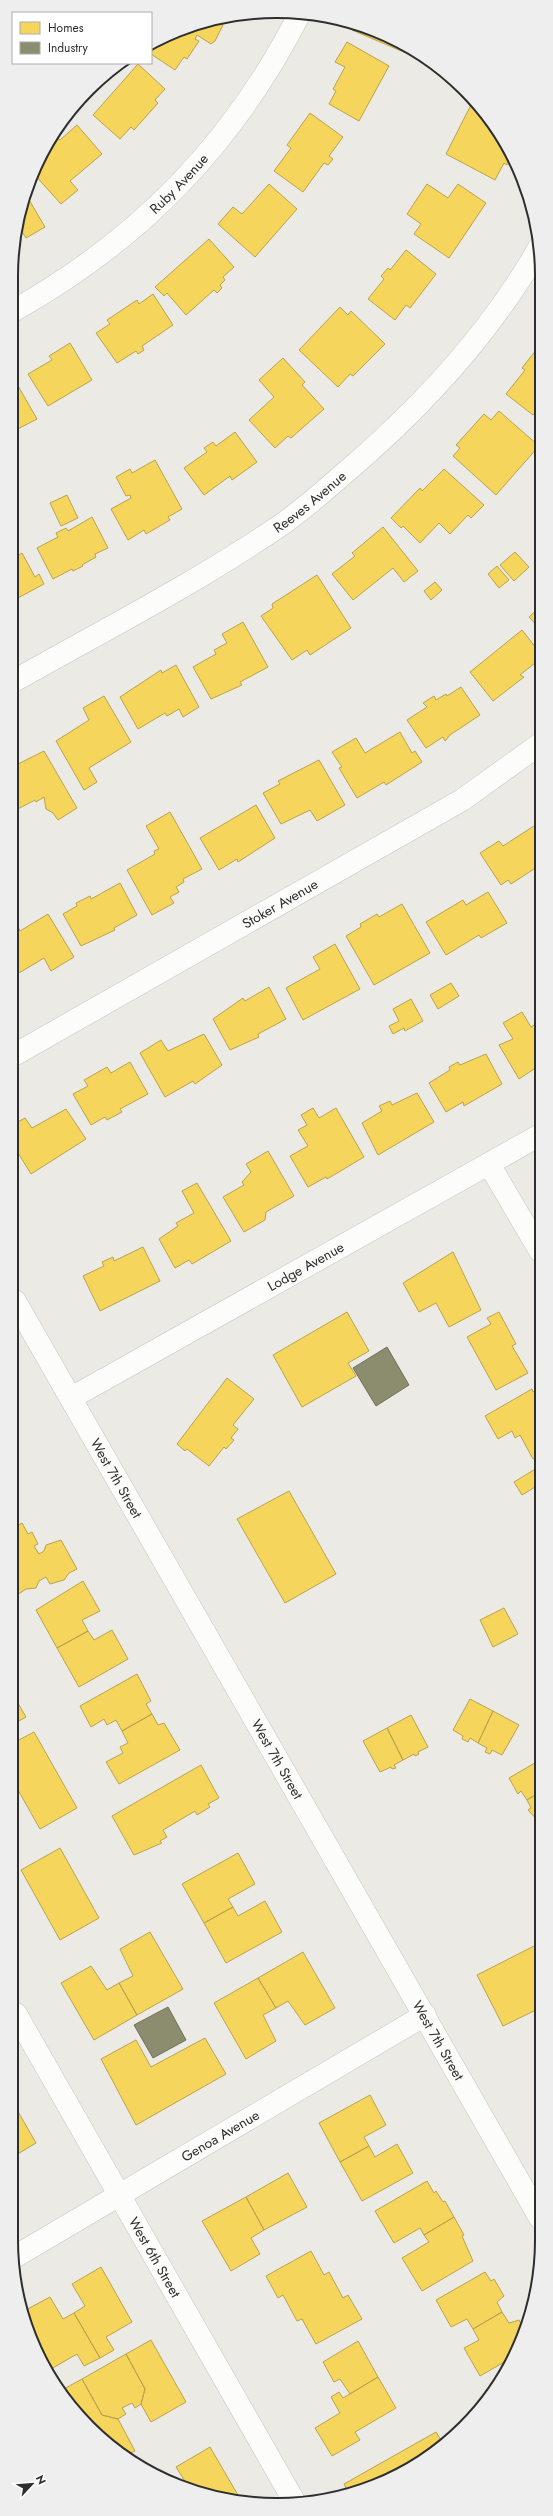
<svg xmlns="http://www.w3.org/2000/svg" width="553" height="2516" font-family="Jost,sans-serif">
  <rect width="100%" height="100%" fill="#ebeae4"/>
  <path fill="#f6d55c" stroke="#baa34e" d="M213,19L223,25L215,41L211,44L197,35L195,39L199,41L187,59L184,57L175,70L151,54V44L159,38Z
    M353,26L394,38L415,53L413,56L352,30Z
    M347,42L389,66L359,121L329,104L336,91L333,89L345,67L335,62Z
    M138,64L165,89L155,100L158,103L134,130L131,127L120,139L93,115Z
    M473,101L512,156L507,165L504,163L495,180L446,154Z
    M310,113L343,137L329,156L333,159L328,165L324,163L303,192L274,171L291,148L287,145Z
    M77,125L102,154L70,181L78,190L61,204L33,173L41,157L53,146L51,143L57,137L60,140Z
    M269,184L297,209L255,257L218,224L233,207L242,214Z
    M427,184L448,198L458,184L486,203L449,258L414,234L421,224L407,214Z
    M25,193L45,227L26,238L17,224Z
    M209,239L234,267L223,277L225,280L220,285L222,288L217,293L214,290L186,315L167,293L164,296L155,287Z
    M406,250L436,274L410,308L406,305L395,320L368,299L384,279L381,276L388,268L390,270Z
    M153,294L173,325L142,346L144,350L138,354L136,351L117,363L96,333L110,324L107,320L137,300L139,304Z
    M340,307L348,315L351,311L385,344L353,376L350,374L338,387L299,350Z
    M70,343L92,380L48,406L28,374L52,360L49,356Z
    M540,345V407L533,415L506,394L525,370L522,368Z
    M283,358L305,382L302,385L324,409L291,438L288,436L275,448L249,420L274,397L259,380Z
    M13,377L37,419L14,431Z
    M499,411L539,446L496,495L453,456L460,448L456,445L484,414L491,420Z
    M235,432L257,462L232,480L230,476L204,495L184,468L207,452L204,448L213,442L216,446Z
    M155,460L182,509L168,517L170,520L146,534L144,530L128,540L111,509L131,498L130,495L126,496L116,477L130,469L132,473Z
    M444,469L484,505L471,518L468,515L450,534L439,523L420,543L403,526L401,528L391,518L420,488L422,491Z
    M67,495L78,518L61,526L50,503Z
    M92,517L108,548L95,554L96,557L82,565L83,566L73,571L72,569L53,579L37,548L58,537L56,533L66,528L68,531Z
    M383,527L418,571L404,582L393,568L353,600L332,574L355,556L352,553Z
    M515,552L529,567L514,581L500,565Z
    M22,553L35,577L39,574L44,584L14,600V558Z
    M497,566L509,580L499,588L488,574Z
    M317,575L351,628L310,655L307,650L292,660L261,616L273,608L272,604Z
    M435,582L442,590L431,600L424,591Z
    M540,607V629L529,617Z
    M243,622L268,667L240,682L242,685L211,699L193,667L216,654L214,650L227,643L222,634Z
    M522,630L540,653V659L520,675L524,677L493,701L470,672Z
    M176,665L199,707L183,717L179,709L167,716L165,713L138,729L120,697L161,670L162,673Z
    M461,687L480,715L450,735L445,741L443,737L426,748L407,720L427,707L423,703L434,696L436,700L446,694L447,696Z
    M104,696L131,742L89,768L97,782L84,790L56,741L89,720L83,708Z
    M400,732L412,753L415,751L422,762L386,785L384,782L357,798L339,768L342,767L332,752L356,738L365,753Z
    M44,751L77,808L58,820L53,813L46,809L44,797L36,802L35,800L14,811V766Z
    M319,760L345,805L317,821L310,810L281,824L263,793L280,784L278,781Z
    M256,805L275,838L238,862L237,859L219,870L200,838Z
    M170,812L202,869L183,879L184,882L176,887L179,892L170,897L174,903L152,915L127,870L155,854L154,851L159,849L146,826Z
    M537,824L540,828V865L511,884L508,880L501,885L480,853L499,841L503,846Z
    M120,883L137,915L114,928L115,930L81,946L63,914L77,906L76,903L90,896L91,899Z
    M488,892L507,923L481,938L479,935L446,955L426,922L463,900L466,905Z
    M402,904L430,953L374,985L346,936L361,927L360,924L377,914L379,917Z
    M48,914L74,957L51,971L44,958L14,976V929L18,927L20,931Z
    M335,944L360,989L303,1020L286,988L320,969L313,957Z
    M451,983L459,996L438,1009L430,995Z
    M269,987L286,1019L258,1034L259,1037L230,1050L213,1019L243,998L245,1001Z
    M411,999L423,1021L405,1031L404,1028L393,1034L389,1026L399,1021L393,1009Z
    M522,1012L531,1027L540,1022V1065L519,1079L499,1045L513,1039L503,1023Z
    M204,1034L222,1065L195,1084L193,1081L165,1097L140,1053L161,1040L168,1051Z
    M486,1054L502,1084L464,1106L463,1102L446,1112L429,1083L450,1070L449,1067L458,1062L460,1065Z
    M130,1062L148,1094L120,1109L122,1112L107,1120L105,1117L91,1125L73,1094L88,1086L84,1080L107,1067L111,1073Z
    M417,1093L434,1122L378,1155L362,1123L382,1111L379,1106L390,1101L392,1105Z
    M313,1108L319,1118L336,1108L364,1157L327,1179L326,1177L308,1187L290,1156L308,1146L298,1130L307,1125L301,1115Z
    M66,1109L86,1139L31,1174L15,1148L14,1124L25,1118L32,1128Z
    M268,1151L294,1196L266,1212L265,1220L244,1232L223,1197L244,1185L242,1182L251,1172L246,1164Z
    M197,1183L231,1241L192,1264L189,1260L175,1268L159,1239L178,1226L176,1223L194,1213L182,1191Z
    M143,1247L160,1281L100,1311L83,1276L104,1266L102,1262L113,1257L114,1261Z
    M453,1252L481,1310L449,1327L436,1303L419,1312L403,1283Z
    M347,1312L369,1351L348,1363L356,1376L302,1407L273,1355Z
    M499,1312L516,1344L512,1346L528,1373L496,1390L467,1337L491,1324L487,1318Z
    M227,1378L254,1399L233,1425L238,1429L231,1438L234,1440L226,1449L224,1447L209,1466L187,1449L185,1451L177,1444Z
    M532,1389L533,1392L537,1389L540,1394V1455L533,1459L520,1435L515,1438L512,1431L498,1439L485,1416Z
    M537,1468L540,1474V1484L522,1495L514,1482Z
    M289,1491L336,1574L285,1603L237,1519Z
    M22,1523L28,1534L32,1532L38,1544L34,1546L39,1554L44,1551L46,1545L61,1540L77,1569L69,1573L64,1580L50,1584L46,1577L39,1581L36,1588L26,1589L17,1595L15,1527Z
    M83,1581L100,1611L82,1620L88,1631L57,1648L36,1610Z
    M504,1608L518,1634L493,1647L480,1620Z
    M112,1630L128,1659L79,1687L57,1648L88,1631L94,1640Z
    M137,1674L151,1701L146,1704L152,1714L122,1731L116,1720L107,1725L104,1719L91,1727L80,1706Z
    M15,1698L26,1717L15,1723Z
    M470,1699L493,1711L478,1743L470,1738L468,1742L462,1739L463,1736L453,1730Z
    M493,1711L519,1725L502,1755L492,1750L490,1754L485,1752L487,1748L478,1743Z
    M152,1714L158,1725L164,1723L180,1750L119,1784L106,1762L123,1753L120,1747L128,1743L122,1731Z
    M411,1715L428,1747L418,1752L419,1754L415,1756L414,1754L403,1760L387,1728Z
    M387,1728L403,1760L394,1765L396,1768L392,1769L391,1767L380,1772L363,1741Z
    M34,1732L77,1808L40,1829L18,1790L15,1791V1742Z
    M540,1760V1792L527,1800L521,1791L518,1794L509,1778Z
    M201,1765L219,1798L208,1804L210,1807L197,1815L195,1811L163,1830L167,1837L160,1841L162,1843L134,1855L112,1816Z
    M540,1792V1823L528,1810L531,1808L527,1800Z
    M60,1848L99,1918L60,1940L21,1870Z
    M238,1853L255,1884L228,1899L233,1907L204,1923L182,1884Z
    M265,1901L282,1932L226,1963L204,1923L233,1907L238,1916Z
    M150,1932L183,1989L137,2015L119,1983L133,1976L120,1949Z
    M540,1943V2008L503,2026L477,1975Z
    M303,1952L335,2008L305,2025L288,2001L276,2008L258,1978Z
    M91,1966L107,1990L119,1983L137,2015L94,2040L61,1983Z
    M258,1978L276,2008L263,2015L276,2041L246,2059L214,2003Z
    M205,2038L226,2074L136,2125L101,2059L136,2040L151,2067Z
    M370,2095L386,2125L364,2137L369,2146L340,2162L319,2123Z
    M16,2108L36,2143L16,2155Z
    M397,2144L413,2173L362,2201L340,2162L369,2146L375,2157Z
    M288,2173L307,2207L264,2230L246,2197Z
    M427,2181L434,2193L436,2191L443,2202L445,2201L454,2217L424,2235L420,2228L394,2243L375,2211Z
    M246,2197L264,2230L251,2238L260,2254L231,2271L202,2221Z
    M454,2217L464,2235L462,2236L473,2261L422,2291L402,2258L429,2242L424,2235Z
    M311,2251L324,2275L329,2272L343,2298L348,2295L362,2319L316,2344L302,2319L297,2321L283,2295L278,2298L266,2276Z
    M101,2267L132,2322L106,2337L114,2350L100,2358L74,2313L85,2306L72,2284Z
    M485,2272L491,2281L494,2279L504,2296L497,2302L502,2312L473,2329L467,2319L451,2327L436,2300Z
    M50,2297L63,2319L74,2313L100,2358L84,2366L77,2354L51,2369L27,2327L22,2312Z
    M502,2312L509,2323L519,2320L525,2332L513,2357L480,2376L464,2348L479,2340L473,2329Z
    M151,2340L186,2402L151,2422L141,2404L145,2389L126,2354Z
    M358,2341L378,2377L350,2394L340,2379L334,2382L323,2362Z
    M126,2354L145,2389L141,2404L135,2408L132,2403L122,2408L126,2414L118,2419L102,2415L82,2379Z
    M378,2377L396,2408L355,2432L360,2440L332,2456L315,2428L340,2413L331,2397L339,2392L343,2398Z
    M82,2379L102,2415L118,2419L135,2451L125,2456L115,2450L77,2415L62,2390Z
    M436,2432L444,2445L438,2450L394,2478L349,2494L344,2484Z
    M210,2447L242,2502L205,2495L200,2487L186,2483L176,2467Z
    M186,2483L200,2487L205,2495L182,2486Z"/>
  <path fill="#8c8c6e" stroke="#70705b" d="M387,1347L409,1385L376,1406L353,1368Z
    M168,2007L186,2040L153,2058L134,2025Z"/>
  <g fill="none" stroke-linecap="round" stroke-linejoin="round">
    <defs>
      <g id="minor">
        <path id="s1" d="M13,311C141,239 234,143 300,13"/>
        <path id="s2" d="M14,681C104,630 196,583 281,525C304,509 325,490 346,472C421,408 491,333 540,246"/>
        <path d="M489,1164L540,1251"/>
        <path id="s3" d="M71,1398L540,1135"/>
        <path id="s4" d="M16,2014L294,2501"/>
        <path id="s5" d="M16,2256L425,2015"/>
      </g>
      <g id="tertiary">
        <path id="s6" d="M14,1055L462,800L540,744"/>
      </g>
      <g id="secondary">
        <path id="s7" d="M15,1301L540,2218"/>
      </g>
    </defs>
    <use href="#minor" stroke="#c6c5c4" stroke-width="23"/>
    <use href="#tertiary" stroke="#c6c5c4" stroke-width="23"/>
    <use href="#secondary" stroke="#c6c5c4" stroke-width="23"/>
    <use href="#minor" stroke="#fcfcfb" stroke-width="22"/>
    <use href="#tertiary" stroke="#fcfcfb" stroke-width="22"/>
    <use href="#secondary" stroke="#fcfcfb" stroke-width="22"/>
  </g>
  <g text-anchor="middle" dominant-baseline="central" stroke-width="4" stroke-linejoin="round" paint-order="stroke">
    <g font-size="14" fill="#2e2e2e" stroke="#fff">
      <text stroke="none"><textPath href="#s1" startOffset="210">Ruby Avenue</textPath></text>
      <text stroke="none"><textPath href="#s2" startOffset="346">Reeves Avenue</textPath></text>
      <text stroke="none"><textPath href="#s6" startOffset="306">Stoker Avenue</textPath></text>
      <text stroke="none"><textPath href="#s3" startOffset="269">Lodge Avenue</textPath></text>
      <text stroke="none"><textPath href="#s7" startOffset="204">West 7th Street</textPath></text>
      <text stroke="none"><textPath href="#s7" startOffset="528">West 7th Street</textPath></text>
      <text stroke="none"><textPath href="#s7" startOffset="852">West 7th Street</textPath></text>
      <text stroke="none"><textPath href="#s5" startOffset="237">Genoa Avenue</textPath></text>
      <text stroke="none"><textPath href="#s4" startOffset="280">West 6th Street</textPath></text>
    </g>
  </g>
  <path d="M0 0H553V2516H0ZM276 18H277A258 258 0 0 1 535 276V2240A258 258 0 0 1 277 2498H276A258 258 0 0 1 18 2240V276A258 258 0 0 1 276 18Z" fill="#eee" fill-rule="evenodd"/>
  <path fill="none" stroke="#2e2e2e" stroke-width="2" d="M276 18H277A258 258 0 0 1 535 276V2240A258 258 0 0 1 277 2498H276A258 258 0 0 1 18 2240V276A258 258 0 0 1 276 18Z"/>
  <rect x="12" y="12" width="140" height="52" fill="#ffffff" stroke="#ababab"/>
  <rect x="20" y="22" width="20" height="12" fill="#f6d55c" stroke="#ababab"/>
  <text x="48" y="32" font-size="12" fill="#2e2e2e">Homes</text>
  <rect x="20" y="42" width="20" height="12" fill="#8c8c6e" stroke="#ababab"/>
  <text x="48" y="52" font-size="12" fill="#2e2e2e">Industry</text>
  <g transform="translate(32 2484) rotate(64)" stroke="#ffffff" stroke-width="3" paint-order="stroke">
  <path d="M0-3L7 15L0 10L-7 15Z" fill="#2e2e2e"/>
  <text y="-6" font-size="11" font-weight="bold" text-anchor="middle" fill="#2e2e2e">N</text>
  </g>
</svg>
